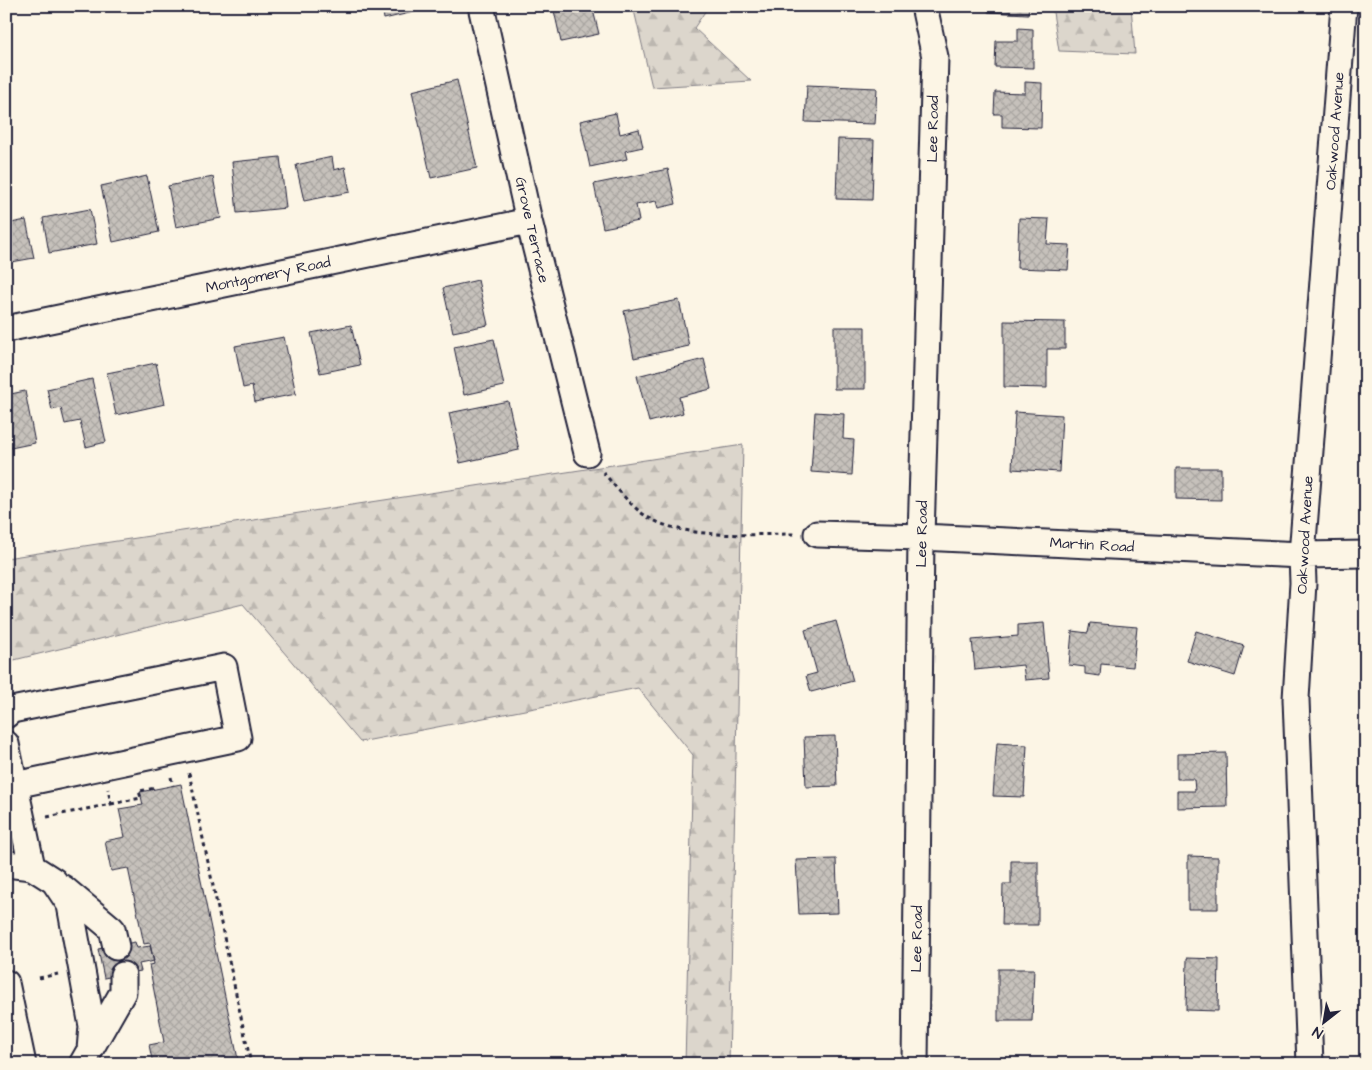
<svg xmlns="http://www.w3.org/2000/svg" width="1372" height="1070" font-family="'Architects Daughter',sans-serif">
  <defs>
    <pattern id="forest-firs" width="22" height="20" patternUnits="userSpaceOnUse" patternTransform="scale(1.25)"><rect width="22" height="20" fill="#dcd6cc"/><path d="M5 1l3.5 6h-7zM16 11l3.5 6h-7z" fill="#bcb7b0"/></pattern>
    <pattern id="building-cross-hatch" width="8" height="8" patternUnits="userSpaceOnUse" patternTransform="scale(1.25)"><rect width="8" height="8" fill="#c6c1bb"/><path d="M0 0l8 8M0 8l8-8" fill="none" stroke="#aaa6a2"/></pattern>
  </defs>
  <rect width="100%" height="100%" fill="#fcf5e5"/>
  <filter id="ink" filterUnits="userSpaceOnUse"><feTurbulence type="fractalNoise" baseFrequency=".02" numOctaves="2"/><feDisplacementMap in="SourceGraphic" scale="10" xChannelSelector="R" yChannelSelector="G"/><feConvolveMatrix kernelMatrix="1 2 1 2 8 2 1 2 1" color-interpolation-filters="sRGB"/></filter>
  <g filter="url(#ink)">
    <path fill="url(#forest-firs)" stroke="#7f7c84" d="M633,6H711L708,7L694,28L751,81L652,87Z
      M1052,6H1131L1135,54L1059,51Z
      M743,445L729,1064H685L693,755L638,688L360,742L243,604L6,662V558Z"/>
    <path fill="url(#building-cross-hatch)" stroke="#22223b" d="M382,6H417L418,11L384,19Z
      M553,6H592L599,34L561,42Z
      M988,6H1029L1028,14L988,12Z
      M1018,28L1033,29V68L995,67L996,41H1018Z
      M457,80L477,168L431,178L412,91Z
      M1025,82L1042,83L1041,128L1002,127V114H994L995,92L1025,93Z
      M807,85L877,88L875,124L805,122Z
      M616,113L620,134L639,129L643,147L625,151L627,159L590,167L580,121Z
      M838,139L874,140L872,200L836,199Z
      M280,157L286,208L237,213L232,162Z
      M332,157L334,170L345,167L350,192L304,201L296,165Z
      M668,169L676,204L658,208L656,201L636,205L639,221L603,228L594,184Z
      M147,176L159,232L113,242L101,186Z
      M213,177L221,218L176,227L168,186Z
      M90,209L97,244L49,253L43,218Z
      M1019,218L1049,219L1047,244L1070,245L1068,270L1017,268Z
      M26,220L34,258L6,263V224Z
      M478,280L488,325L453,332L443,288Z
      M679,300L689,346L634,358L624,311Z
      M1004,321L1065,322V349H1047V388L1004,387Z
      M351,325L360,365L320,373L311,333Z
      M834,327H865V389H834Z
      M284,337L296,394L255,402L252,386L243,388L235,346Z
      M494,339L504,386L464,395L454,347Z
      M704,359L711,389L679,397L683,413L649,422L637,376Z
      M156,363L165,404L116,415L107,373Z
      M92,379L106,442L86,447L80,421L65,424L61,408L52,410L47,389Z
      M25,391L35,443L6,449V395Z
      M508,401L519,450L460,463L449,413Z
      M815,412L844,414L843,439L854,440L852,475L811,472Z
      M1015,412L1062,415L1059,472L1012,469Z
      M1176,468H1221V500L1176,499Z
      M836,621L853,681L811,692L806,676L817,673L805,630Z
      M1044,623L1049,678L1025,680L1023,665L975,670L972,640L1018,636V625Z
      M1090,623L1137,627L1133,667L1101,664L1100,676L1085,674V667L1069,665L1072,631L1088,633Z
      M1196,631L1244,646L1235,676L1187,661Z
      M835,736L837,786L806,787L804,737Z
      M997,743L1027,745L1024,797L993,796Z
      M1226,753L1227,807L1177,808V791H1195L1194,779H1177V754Z
      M181,784L239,1064H153L149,1045L164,1042L149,965L154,964L150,943L144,944L128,868L111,871L105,841L125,837L119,809L143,805L140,792Z
      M1188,856L1218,857V909H1188Z
      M836,859L838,913L799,914L796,860Z
      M1011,861H1038V925H1002L1003,884H1011Z
      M135,942L137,948L150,946L154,961L139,964L141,971L104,978L98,949Z
      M1187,958L1219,959L1218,1011L1186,1010Z
      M998,969H1034L1032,1021H998Z
      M1185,1062H1217V1064H1185Z"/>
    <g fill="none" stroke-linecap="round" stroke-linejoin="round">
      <defs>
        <path id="minor" d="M481,6L529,221L587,453
          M6,329L529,221
          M817,534L921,537L1302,555L1366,554
          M6,715L12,710L224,667L238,738L15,785
          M6,744L32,867
          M6,864L32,867L54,881L70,905L92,1026L90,1050L82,1064
          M63,888L112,929L116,947
          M6,983L23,1064
          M91,1048L123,992V975
          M915,1064L921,537L935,57L924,6
          M1310,1064L1296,699L1303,583L1302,555L1344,6"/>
      </defs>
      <use href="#minor" stroke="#22223b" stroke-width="29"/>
      <path stroke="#22223b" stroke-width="3" stroke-dasharray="4 4" stroke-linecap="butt" d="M603,472C614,485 625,499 639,511C675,541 749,534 794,534
        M189,773L251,1064
        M171,777L173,786
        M111,804L141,798L139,791L155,788
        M47,817L111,804L108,789
        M39,978L58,974"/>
      <use href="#minor" stroke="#fcf5e5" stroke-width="25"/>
    </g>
  </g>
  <g text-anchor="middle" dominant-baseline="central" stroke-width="4" stroke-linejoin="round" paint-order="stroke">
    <g font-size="15" fill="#22223b" stroke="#fcf5e5">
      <text transform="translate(933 129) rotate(-89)">Lee Road</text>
      <text transform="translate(1335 131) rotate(-86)">Oakwood Avenue</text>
      <text transform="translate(532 230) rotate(77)">Grove Terrace</text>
      <text transform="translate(268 275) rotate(-12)">Montgomery Road</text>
      <text transform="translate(922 534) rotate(-89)">Lee Road</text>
      <text transform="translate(1305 535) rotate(-87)">Oakwood Avenue</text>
      <text transform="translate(1092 545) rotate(3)">Martin Road</text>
      <text transform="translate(917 939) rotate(-89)">Lee Road</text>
    </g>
  </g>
  <rect width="1372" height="1070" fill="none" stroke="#fcf5e5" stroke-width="25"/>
  <rect x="12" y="12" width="1347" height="1045" fill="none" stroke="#22223b" stroke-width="2" filter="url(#ink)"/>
  <g transform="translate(1324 1022) rotate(211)" stroke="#fcf5e5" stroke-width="4" paint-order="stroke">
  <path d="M0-4L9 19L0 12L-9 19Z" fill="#22223b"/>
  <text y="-8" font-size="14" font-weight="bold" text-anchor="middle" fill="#22223b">N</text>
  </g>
</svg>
